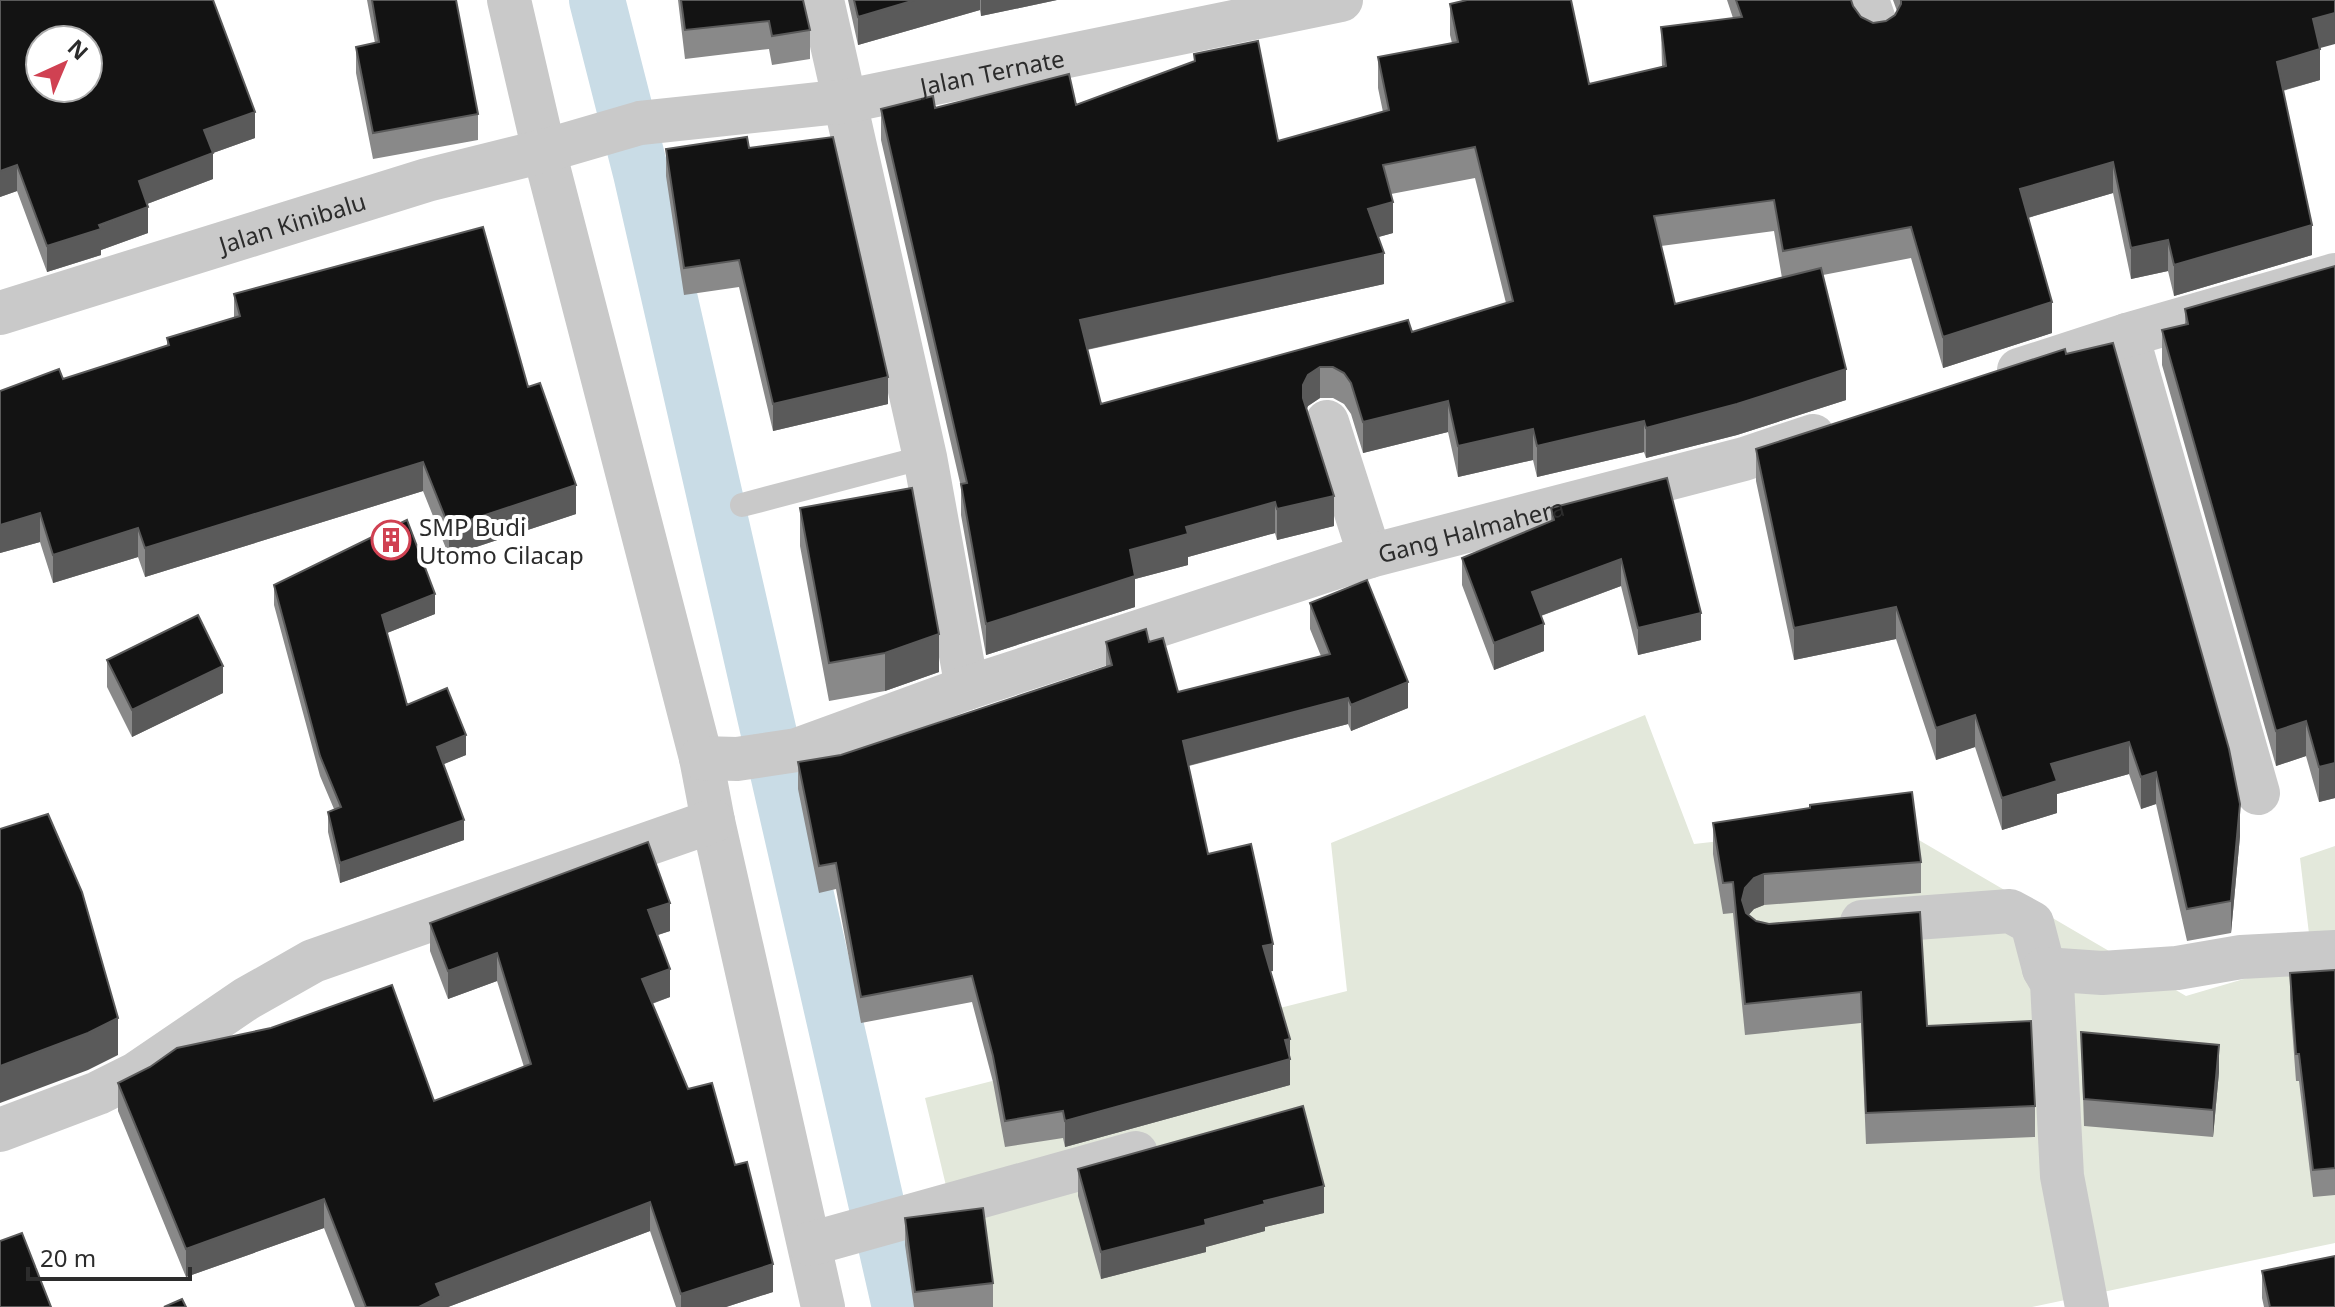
<svg xmlns="http://www.w3.org/2000/svg" width="2335" height="1307" font-family="'Noto Sans',sans-serif">
  <rect width="100%" height="100%" fill="#fff"/>
  <path fill="#e3e8db" d="M1645,715L1694,844L1888,822L2186,996L2312,959L2300,858L2335,846V1243L2032,1307H975L925,1098L1347,991L1331,843Z"/>
  <g fill="none" stroke-linecap="round" stroke-linejoin="round">
    <path stroke="#c9dce6" stroke-width="56" d="M597,0L641,173L900,1307"/>
    <path stroke="#c9c9c9" stroke-width="24" d="M742,505L925,457"/>
    <g stroke="#c9c9c9" stroke-width="44">
      <path d="M509,0L544,151L701,758L713,821L823,1307"/>
      <path d="M822,0L925,457L967,688"/>
      <path d="M1867,0L1877,29"/>
      <path id="s1" d="M0,313L427,180L544,151L640,123L847,101L1341,0"/>
      <path d="M2127,335L2258,793"/>
      <path d="M2019,370L2127,335L2335,275"/>
      <path d="M1327,422L1370,556"/>
      <path id="s2" d="M701,758L737,759L797,750L967,688L1370,556L1744,459L1813,436"/>
      <path d="M1862,922L2010,911L2032,923L2044,969"/>
      <path d="M0,1130L98,1093L136,1074L246,999L313,961L713,821"/>
      <path d="M810,1244L1136,1153"/>
      <path d="M2087,1307L2062,1176L2052,983L2044,969L2102,973L2177,968L2241,957L2335,952"/>
    </g>
  </g>
  <path fill="#898989" fill-rule="evenodd" d="M0,0L255,138L213,153V179L147,204L148,233L101,250V255L47,272L17,191L0,197Z
    M367,0H456L478,114V140L373,159L356,73V47L375,43Z
    M678,0H803L810,30V59L772,65L769,49L685,59Z
    M848,0H1057L981,16L980,10L858,45Z
    M1727,0H1851L1853,6L1861,17L1873,23L1886,21L1895,15L1897,11L1893,0H2335L2320,48V80L2283,91L2312,255L2174,296L2168,271L2131,279L2113,193L2028,218L2052,333L1943,368L1911,258L1823,275L1846,400L1737,435L1646,458L1644,452L1537,477L1533,460L1458,477L1448,432L1363,453L1351,414L1344,404L1333,398H1320L1308,406L1307,409L1334,526L1277,540L1275,533L1188,557V565L1135,579V607L986,655L961,515V487L881,140V109L1076,105L1194,62V54L1278,141L1383,112L1378,88V57L1452,43L1450,35V4L1589,84L1662,67L1661,27L1733,18ZM1475,178L1506,303L1412,332L1101,404L1087,350L1384,284L1378,237L1393,233L1391,194ZM1774,231L1782,278L1675,304L1661,246Z
    M749,148L888,404L773,431L739,287L684,295L666,176V149Z
    M2335,266V798L2319,802L2306,756L2276,766L2162,365V330L2185,325V309Z
    M234,294L528,387L576,514L449,556L423,491L145,577L138,557L53,583L40,542L0,553V391L63,379L167,346V338L234,318Z
    M2066,354L2240,836L2231,933L2187,941L2156,804L2141,809L2129,774L2057,794V813L2002,830L1975,747L1936,760L1896,639L1794,660L1756,481V449Z
    M1667,478L1701,640L1638,655L1621,586L1541,616L1544,651L1494,670L1462,585V558L1551,522V508Z
    M800,508L939,672L885,691L829,701L800,546Z
    M274,585L435,614L387,633L407,705L466,755L443,764L464,840L340,883L328,832V812L334,809L320,776L274,605Z
    M1310,603L1408,708L1351,731L1348,724L1189,766L1208,854L1273,971H1270L1290,1039V1085L1065,1147L1063,1138L1005,1147L993,1082L972,1002L861,1023L836,889L819,893L798,789V762L841,755L1106,667V642H1149L1178,692L1321,656L1310,629Z
    M107,660L223,693L132,737L107,687Z
    M1713,823L1921,862V893L1764,905L1754,909L1748,915L1756,921L1927,1026L2035,1106V1137L1866,1144L1861,1023L1745,1035L1733,913L1723,914L1713,854Z
    M430,923L670,931L658,935L670,997L652,1004L688,1089L735,1165L773,1292L726,1307H676L650,1231L448,1307H355L324,1228L186,1277L118,1111V1083L434,1101L524,1067L497,981L448,999L430,951Z
    M2335,970V1195L2313,1197L2299,1081H2296L2290,1000V973Z
    M2081,1032L2219,1072L2213,1137L2084,1126Z
    M1078,1169L1324,1213L1265,1227V1231L1206,1247V1252L1101,1279L1078,1196Z
    M905,1218L993,1283V1307H914L905,1245Z
    M2262,1271L2335,1307H2264L2262,1298Z"/>
  <path fill="#5a5a5a" d="M915,0H980V10L858,45V17Z
    M981,0H1057L981,16Z
    M2335,13V44L2313,50V19Z
    M2320,49V80L2277,92V62Z
    M255,112V138L213,153V179L139,207V181L204,130Z
    M2113,162V193L2020,220V189Z
    M17,165V191L0,197V171Z
    M1393,202V233L1368,240V209Z
    M148,207V233L101,250V255L47,272V246Z
    M2312,225V255L2174,296V265Z
    M2168,240V271L2131,279V248Z
    M1384,253V284L1080,351V320Z
    M2052,302V333L1943,368V337Z
    M1320,367V398L1308,406L1303,416V385L1308,375Z
    M1846,369V400L1737,435L1646,458V428Z
    M888,377V404L773,431V404Z
    M1448,401V432L1363,453V422Z
    M1644,421V452L1537,477V446Z
    M1533,429V460L1458,477V446Z
    M423,462V491L145,577V548Z
    M576,485V514L449,556V527Z
    M1334,496V526L1277,540V509Z
    M1275,502V533L1188,557V565L1135,579V607L986,655V624L1130,550L1186,527Z
    M40,513V542L0,553V525Z
    M138,528V557L53,583V555Z
    M1621,559V586L1532,619V592Z
    M435,594V614L382,635V615Z
    M1896,607V639L1794,660V628Z
    M1701,613V640L1638,655V628Z
    M1544,624V651L1494,670V643Z
    M939,634V672L885,691V653Z
    M223,666V693L132,737V710Z
    M1408,682V708L1351,731V705Z
    M1348,698V724L1183,767V741Z
    M1975,715V747L1936,760V728Z
    M2306,721V756L2276,766V731Z
    M466,735V755L437,767V747Z
    M2129,742V774L2057,794V813L2002,830V798L2051,764Z
    M2335,763V798L2319,802V767Z
    M2156,772V804L2141,809V777Z
    M2240,804V836L2231,933V901Z
    M464,820V840L340,883V863Z
    M1764,874V905L1754,909L1745,919L1742,900L1745,888L1754,878Z
    M670,903V931L648,938V910Z
    M1273,944V971L1263,973V946Z
    M497,953V981L448,999V971Z
    M670,969V997L642,1007V979Z
    M118,1018V1055L88,1070L0,1103V1066Z
    M1290,1039V1085L1065,1147V1121Z
    M2219,1045V1072L2213,1137V1110Z
    M1324,1186V1213L1265,1227V1231L1206,1247V1252L1101,1279V1252L1264,1201Z
    M324,1199V1228L186,1277V1249Z
    M650,1202V1231L448,1307H419L436,1284Z
    M773,1264V1292L726,1307H681V1294Z"/>
  <path fill="#131313" stroke="#5a5a5a" stroke-width="2" fill-rule="evenodd" d="M0,0H213L255,112L204,130L213,153L139,181L148,207L99,225L101,229L47,246L17,165L0,171ZM40,40H88V88H40Z
    M372,0H456L478,114L373,133L356,47L379,42Z
    M681,0H803L810,30L772,36L769,21L685,30Z
    M854,0H915L858,17Z
    M1467,0H1571L1589,84L1666,66L1661,27L1742,17L1736,0H1851L1853,6L1861,17L1873,23L1886,21L1895,15L1901,4V0H2335V13L2313,19L2320,49L2277,62L2312,225L2174,265L2168,240L2131,248L2113,162L2020,189L2052,302L1943,337L1911,227L1783,251L1774,200L1654,216L1675,304L1821,268L1846,369L1737,404L1646,428L1644,421L1537,446L1533,429L1458,446L1448,401L1363,422L1351,383L1344,373L1333,367H1320L1308,375L1303,385V398L1334,496L1277,509L1275,502L1186,527L1188,534L1130,550L1135,576L986,624L961,484L967,483L881,109L933,96L935,108L1069,74L1076,105L1195,61L1194,54L1258,41L1278,141L1389,110L1378,57L1458,42L1450,4ZM1475,147L1513,301L1412,332L1408,320L1101,404L1080,320L1384,253L1368,209L1393,202L1383,165Z
    M747,137L749,148L833,137L888,377L773,404L739,260L684,268L666,149Z
    M483,227L528,387L540,383L576,485L449,527L423,462L145,548L138,528L53,555L40,513L0,525V391L59,369L63,379L169,345L167,338L240,316L234,294Z
    M2335,266V763L2319,767L2306,721L2276,731L2162,330L2188,324L2185,309Z
    M2113,343L2229,749L2240,804L2231,901L2187,909L2156,772L2141,777L2129,742L2051,764L2057,781L2002,798L1975,715L1936,728L1896,607L1794,628L1756,449L2065,349L2066,354Z
    M1667,478L1701,613L1638,628L1621,559L1532,592L1544,624L1494,643L1462,558L1554,520L1551,508Z
    M912,488L939,634L885,653L829,663L800,508Z
    M407,520L435,594L382,615L407,705L447,688L466,735L437,747L464,820L340,863L328,812L341,807L320,756L274,585Z
    M1367,580L1408,682L1351,705L1348,698L1183,741L1208,854L1251,844L1273,944L1263,946L1290,1039L1285,1040L1290,1059L1065,1121L1063,1111L1005,1121L993,1056L972,976L861,997L836,863L819,866L798,762L841,755L1112,665L1106,642L1146,629L1149,642L1163,638L1178,692L1330,654L1310,603Z
    M198,615L223,666L132,710L107,660Z
    M1912,792L1921,862L1764,874L1754,878L1745,888L1742,900L1746,913L1756,921L1769,924L1920,912L1927,1026L2031,1021L2035,1106L1866,1113L1861,992L1745,1004L1733,882L1723,883L1713,823L1810,808V805Z
    M48,814L82,892L118,1018L88,1033L0,1066V829Z
    M648,842L670,903L648,910L670,969L642,979L688,1089L712,1083L735,1165L747,1162L773,1264L681,1294L650,1202L436,1284L441,1296L419,1307H366L324,1199L186,1249L118,1083L150,1067L177,1048L271,1028L392,985L434,1101L531,1064L497,953L448,971L430,923Z
    M2335,970V1168L2313,1170L2299,1054H2296L2290,973Z
    M2081,1032L2219,1045L2213,1110L2084,1099Z
    M1303,1106L1324,1186L1264,1201L1265,1204L1205,1220L1206,1225L1101,1252L1078,1169Z
    M983,1208L993,1283L915,1292L905,1218Z
    M22,1233L51,1307H0V1241Z
    M2335,1256V1307H2270L2262,1271Z
    M182,1299L186,1307H164Z"/>
  <defs>
    <symbol id="building-ring" viewBox="-11 -11 22 22"><circle r="9.5" fill="#fff" stroke="#d04152" stroke-width="1.5"/><path d="M-4-6H4V6H1V3H-1V6H-4ZM-2.5-4.3h1.7v1.8h-1.7ZM.8-4.3h1.7v1.8H.8ZM-2.5-1h1.7V.8h-1.7ZM.8-1h1.7V.8H.8Z" fill="#d04152"/></symbol>
  </defs>
  <g fill-rule="evenodd">
    <use href="#building-ring" x="369" y="518" width="44" height="44"/>
  </g>
  <g text-anchor="middle" dominant-baseline="central" stroke-width="8" stroke-linejoin="round" paint-order="stroke">
    <g font-size="24" fill="#2c2c2c" stroke="#fff">
      <text stroke="none"><textPath href="#s1" startOffset="1024">Jalan Ternate</textPath></text>
      <text stroke="none"><textPath href="#s1" startOffset="306">Jalan Kinibalu</textPath></text>
      <text stroke="none"><textPath href="#s2" startOffset="806">Gang Halmahera</textPath></text>
    </g>
    <g font-size="24" fill="#2c2c2c" stroke="#fff" text-anchor="start">
      <text x="419" y="526">SMP Budi<tspan x="419" dy="28">Utomo Cilacap</tspan></text>
    </g>
  </g>
  <g transform="translate(64 64) rotate(44)"><circle r="38" fill="#ffffff" stroke="#ababab" stroke-width="2"/>
  <path d="M0-6L14 30L0 20L-14 30Z" fill="#d04152"/>
  <text y="-12" font-size="22" font-weight="bold" text-anchor="middle" fill="#2c2c2c">N</text>
  </g>
  <path d="M28 1267v12h162v-12" fill="none" stroke="#2c2c2c" stroke-width="4"/>
  <text x="40" y="1267" font-size="24" fill="#2c2c2c" stroke="#ffffff" stroke-width="6" paint-order="stroke">20 m</text>
</svg>
